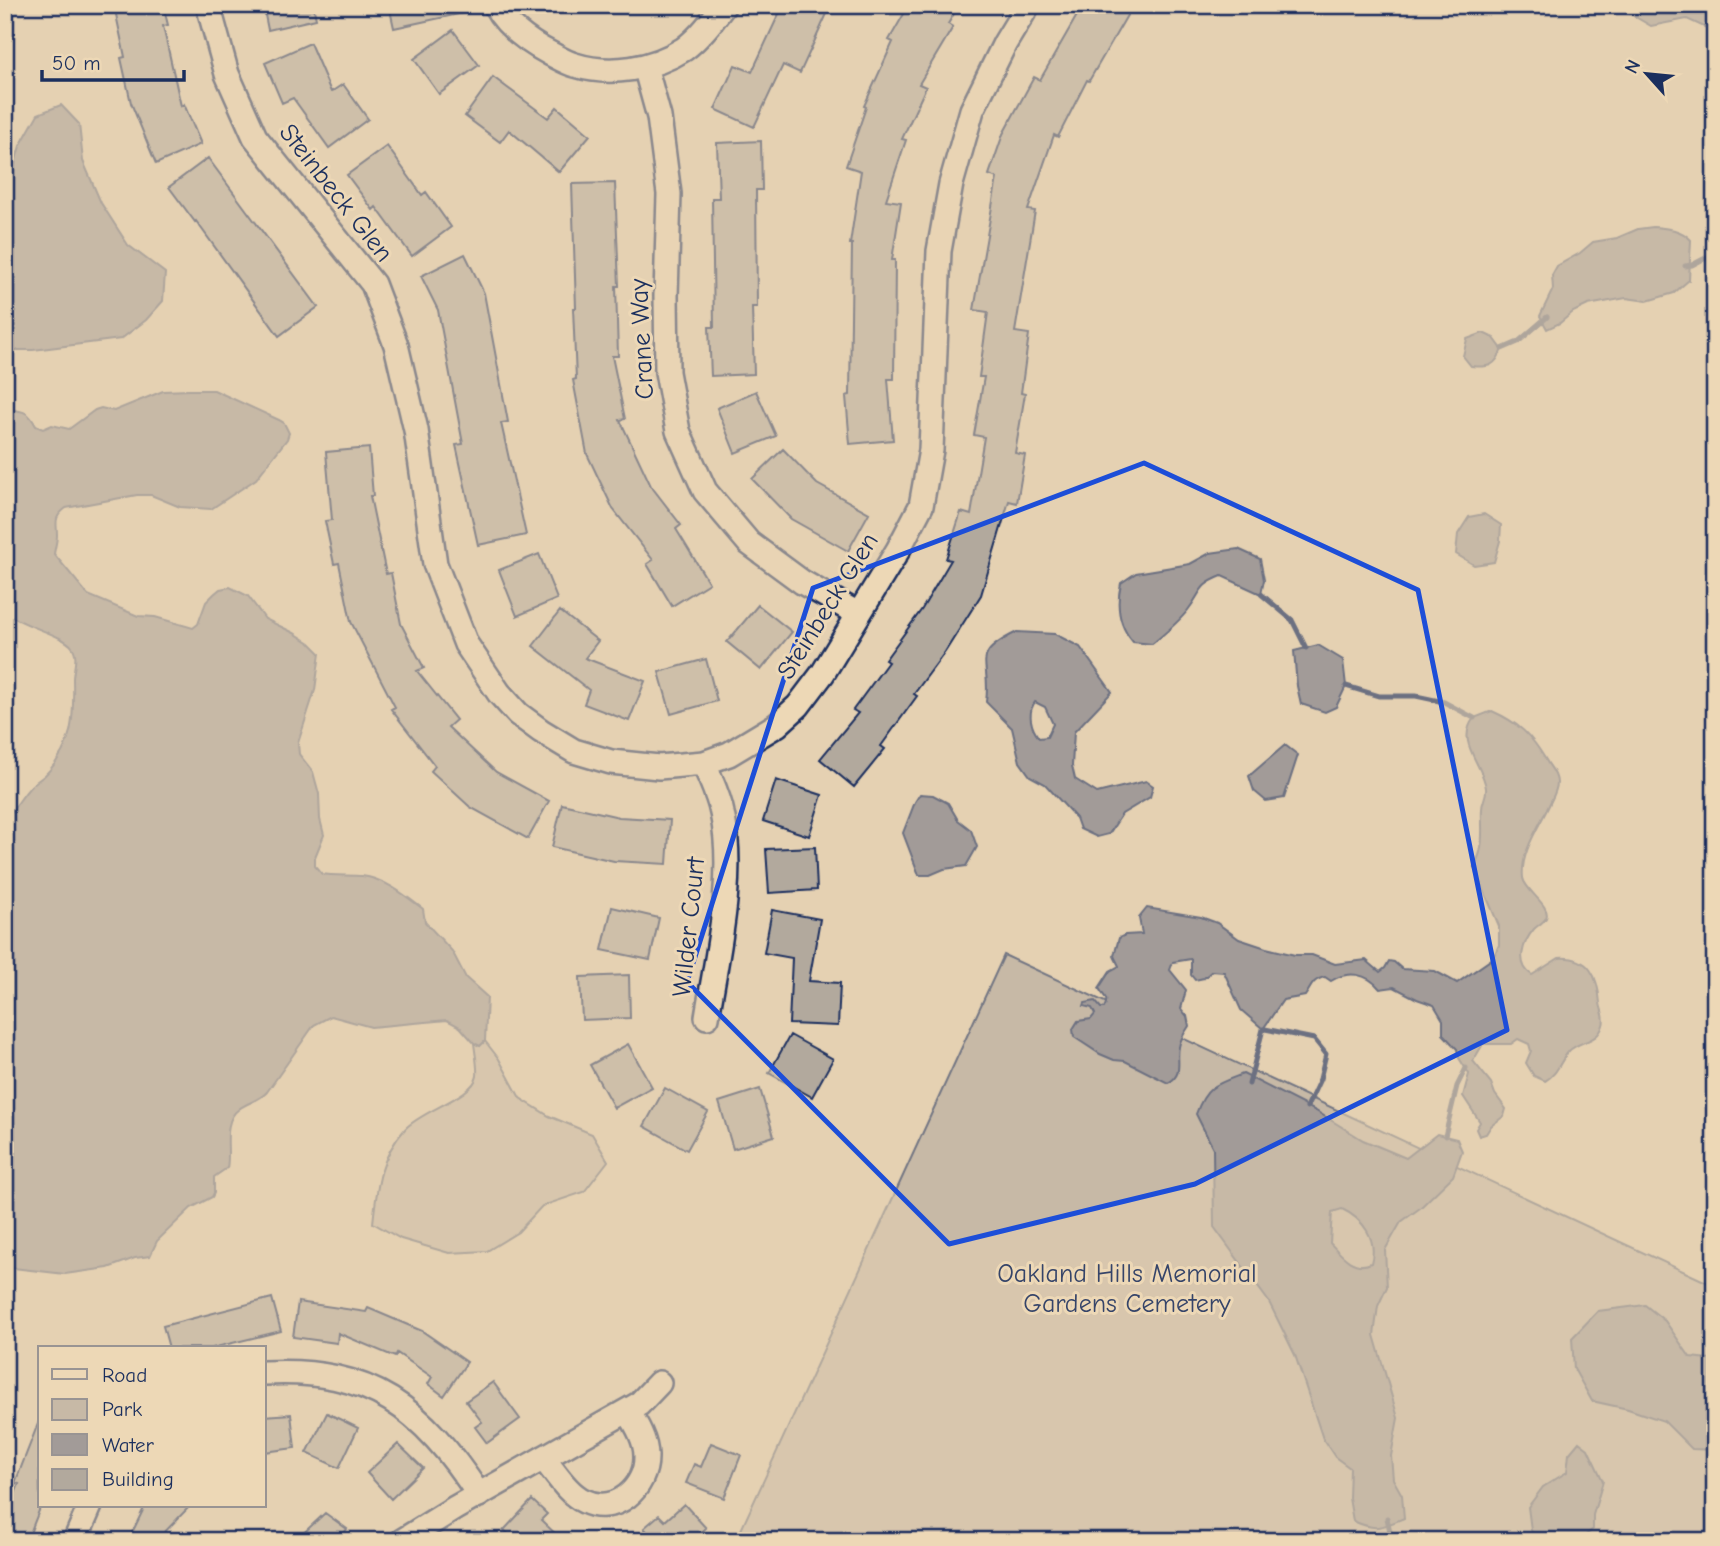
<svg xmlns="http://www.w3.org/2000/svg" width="1720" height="1546" font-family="'Comic Neue',sans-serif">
  <rect width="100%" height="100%" fill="#e5d1b2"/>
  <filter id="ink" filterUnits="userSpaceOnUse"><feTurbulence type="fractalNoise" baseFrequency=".0143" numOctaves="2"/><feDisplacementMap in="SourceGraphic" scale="14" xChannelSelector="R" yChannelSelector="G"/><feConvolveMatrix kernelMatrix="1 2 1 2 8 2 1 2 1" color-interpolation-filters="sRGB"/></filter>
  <g filter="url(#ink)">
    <path fill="#c7b9a6" stroke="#717482" stroke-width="2" d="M1004,955L1715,1286V1541H736Z
      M485,1041L499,1059L520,1098L549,1116L592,1134L608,1161L584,1192L542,1206L518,1232L487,1251L449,1253L401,1239L373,1223C377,1186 380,1157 405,1129C421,1111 474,1096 477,1076C478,1066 475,1053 474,1043L480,1046Z"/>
    <path fill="#a29b98" stroke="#6c7081" stroke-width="2" fill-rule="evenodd" d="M1622,5H1715V32L1687,19L1651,26L1627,12Z
      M61,105L79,124L83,161L101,203L128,245L165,273L163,301L146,320L121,339L33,350H5V197L20,146L38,114Z
      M1653,227C1667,228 1681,229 1691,240L1689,280L1674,293L1647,301L1626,298L1588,305L1573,312L1560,323L1547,329L1540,316L1553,289L1552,275L1557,266L1580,253L1593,242L1617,238L1638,229Z
      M1483,333L1494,338L1502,349C1496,366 1489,368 1471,366L1463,356L1467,339Z
      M189,390H214L279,420L284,423L289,433L287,439L256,479L211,509L180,507L151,495H137L66,508C53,518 57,522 57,535C57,541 55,547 54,554L88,595L138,616L155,617L193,628L198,624L206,602L214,594L220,589L230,587L248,596L265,619L294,633L310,643L320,653L315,690L298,743L299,754L313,772L319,794L320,819L324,835L315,857V866L322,874C332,876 351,875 362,876C384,878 406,896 423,909L425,922L452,951L466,978L487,997L485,1041L480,1046L474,1043L460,1027L447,1020L371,1027L331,1016L314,1025L267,1092C259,1101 248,1102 239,1109C221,1122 231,1150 227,1168L214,1177V1193L212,1197L191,1208L157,1241L150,1256L135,1258L108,1268L65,1274L13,1268L5,1264V819C15,809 22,795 32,785C36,781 41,779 45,775C74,746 74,717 73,679C73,669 79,656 72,647C64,635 22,626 5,612V409C23,411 28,410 36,426L43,429L52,425L69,429L95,410L101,408L114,411L163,391Z
      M1484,514L1501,525L1500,541L1494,562L1474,565L1456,554L1458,534L1469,517Z
      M1238,549L1260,559L1264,580L1261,594L1222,576C1197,586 1203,591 1188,610C1178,623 1164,634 1152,644L1133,642C1118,625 1116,605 1121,583L1136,573L1190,564L1210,553Z
      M1017,632L1055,634L1080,647L1112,692L1074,732L1072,766L1075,779L1097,793L1146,781L1153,786L1150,797L1122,814L1109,834L1097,837L1080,829L1076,818L1045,784L1030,776L1020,762L1012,728L986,702C992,660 968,656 1017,632ZM1035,702L1045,707L1053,724L1047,737L1039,738C1031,728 1027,713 1035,702Z
      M1318,645L1343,660L1346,686L1336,707L1325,712L1301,704L1297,686L1294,651Z
      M1492,711C1519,723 1531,735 1546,760C1550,768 1557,773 1557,783C1557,790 1553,797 1550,803C1540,826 1520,852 1523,878C1525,891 1552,906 1546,918C1544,922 1537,926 1534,929C1523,942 1515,964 1532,975L1559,958C1590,956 1598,977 1600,1003C1601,1011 1606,1017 1603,1025C1598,1043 1580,1040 1569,1051C1560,1061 1558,1074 1545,1081L1534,1076L1526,1063L1531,1051L1529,1044L1518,1039L1511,1044H1483L1473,1061L1491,1083L1495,1094L1506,1109L1504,1116L1491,1126L1486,1134L1479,1136L1476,1129L1480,1122L1463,1096L1469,1074L1459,1058L1457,1049L1443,1034V1020L1434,1005L1417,999L1394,987L1380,989C1367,973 1348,970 1331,981L1325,977C1312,980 1312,986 1305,996L1283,1000L1263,1029L1241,1010L1224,972L1212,971L1204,978L1195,980L1191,975V959L1173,962L1170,970L1186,990L1181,1009L1187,1016L1189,1026C1185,1032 1180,1039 1179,1047C1176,1061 1184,1075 1168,1083L1125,1061L1114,1060L1100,1054L1074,1037L1073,1029L1078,1021L1091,1019L1095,1014L1092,1008L1084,1006L1085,1003L1095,1001L1101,1008H1104C1110,997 1103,997 1099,988L1110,971L1119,966L1114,956L1119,938L1125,935L1142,934L1139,918L1147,908L1201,917L1217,923L1239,939L1266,948L1295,955H1312L1335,964L1366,960L1380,972L1385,968L1389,961L1394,962L1402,969L1435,971L1457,983L1493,958L1499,945V926L1474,867C1476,862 1479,857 1480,852C1484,838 1481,822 1482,809C1482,801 1487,796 1486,788C1483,764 1455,742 1474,718Z
      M1285,745L1298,755L1284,798L1266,801L1254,791L1249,776Z
      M920,794L933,795L948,803L958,820L971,830L977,847L966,866L944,869L930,875H919L903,833L915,802Z
      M1243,1074L1316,1111L1363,1140L1406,1158L1437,1134L1457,1139L1462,1151L1453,1176L1420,1208L1401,1222L1385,1250L1387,1287L1378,1306L1374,1335L1398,1418L1391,1456L1393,1479L1402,1495L1404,1518C1381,1528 1376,1531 1353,1521L1349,1498L1350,1468L1335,1457L1323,1439L1295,1355L1269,1302L1214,1227L1213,1148L1196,1114C1206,1086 1216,1084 1243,1074ZM1342,1209C1363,1219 1378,1239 1371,1263C1354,1271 1341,1255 1330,1243L1332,1212Z
      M1645,1305L1665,1321L1690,1357L1709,1359L1715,1356V1450L1692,1449L1664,1421L1628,1409L1592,1401L1574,1369L1572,1338L1598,1311Z
      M1579,1442L1588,1449L1603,1481L1593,1515V1529L1579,1541H1536L1531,1530L1528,1507L1543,1487L1567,1472L1569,1454Z"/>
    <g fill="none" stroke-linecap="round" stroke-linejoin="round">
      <path stroke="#6c7081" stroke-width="5" d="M1685,266L1692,265L1715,253
        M1502,349L1518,342L1547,317
        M1261,594L1292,620L1306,648
        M1346,686L1379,696H1416L1444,702L1474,718
        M1265,1029L1314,1039L1326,1054L1320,1079L1307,1107
        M1249,1084L1263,1029
        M1445,1136L1457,1086L1466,1068
        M1387,1518L1392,1541"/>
    </g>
    <path fill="#b2a99d" stroke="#1b2f5e" stroke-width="2" d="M114,5H163L168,25L163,26L181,106L184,104L201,144L156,164L131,103L121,58L125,57Z
      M263,5H313L316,19L268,30Z
      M389,5H467L468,12L394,28Z
      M783,5H831L800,73L783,65L754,127L715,109L735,65L752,72Z
      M909,5H959L948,24L953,27L919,84L926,87L902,139L906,140L886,200L901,202L892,260H895L894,379H888L893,440L850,444L846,396L850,395L852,244H850L861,171L846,166L866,107L864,106L893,42L889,40Z
      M1083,5H1133L1089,81L1087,80L1058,137L1054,135L1028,210L1035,211L1015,332L1029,334L1021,393L1025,394L1015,453L1025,455L1017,503L1009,501L981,595L945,652L914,694L917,696L881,746L885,749L854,787L820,759L858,713L853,710L888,662L885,660L922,609L951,560L946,559L961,512L971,515L984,437L974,435L984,377H979L988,312L974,310L997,178L989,175L1003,134L1034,77L1040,80Z
      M453,30L479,65L439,94L414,59Z
      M310,43L331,92L343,84L368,119L329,148L293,98L282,103L265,63Z
      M493,77L548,118L557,107L590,135L559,172L509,130L500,142L465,116Z
      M761,141L762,190H756L757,307H752L754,374L711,376L709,327H714L712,198H719L717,143Z
      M387,146L422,195L426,192L451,227L412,256L376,207L373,210L347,175Z
      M208,158L318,307L279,336L196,221L195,222L169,187Z
      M615,183L619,286H616L618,356H612L625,419L620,420L651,486L681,525L676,529L709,583L672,606L647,564L653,560L613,509L587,454L573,380L576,379L573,308H576L572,184Z
      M465,254L484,293L508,422L501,423L526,535L478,545L456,445L463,444L438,310L421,276Z
      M756,391L776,436L735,453L717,408Z
      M369,448L373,496H370L386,574L391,573L401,624L424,668L417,671L456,720L448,727L496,772L549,801L528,839L470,807L431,771L435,766L391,709L395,707L351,622L339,563L334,564L325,521L332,520L326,452Z
      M783,449L817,484L869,513L848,551L791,519L752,479Z
      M539,554L557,599L517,616L499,570Z
      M758,605L792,632L761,670L727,642Z
      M560,611L598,641L585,658L645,681L629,721L584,704L589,690L533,646Z
      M706,659L717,701L671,714L659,672Z
      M776,780L822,795L809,836L763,821Z
      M562,804L619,817L670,820L667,864L614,861L552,847Z
      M815,847L817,890L769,893L766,849Z
      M612,907L659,918L650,960L602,950Z
      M772,910L820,919L809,981L840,983L838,1026L789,1024L792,958L764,953Z
      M629,975L630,1018L582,1020L580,977Z
      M790,1035L833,1059L812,1097L769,1073Z
      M628,1044L652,1087L614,1108L590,1065Z
      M665,1088L708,1112L687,1150L644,1126Z
      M760,1089L774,1136L733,1149L719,1102Z
      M272,1298L281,1331L212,1348H169L163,1326Z
      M298,1302L366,1312L368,1308L422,1331L467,1362L444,1396L428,1384L432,1377L397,1353L395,1357L338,1333L337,1343L293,1337Z
      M493,1382L520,1419L487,1443L475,1427L482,1422L466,1401Z
      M327,1413L358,1428L339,1468L307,1453Z
      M291,1414L295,1448L264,1452V1416Z
      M39,1421L40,1508L27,1541H5V1518L19,1484L15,1483Z
      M711,1443L741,1455L724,1498L686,1483L694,1464L701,1467Z
      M398,1444L423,1468L391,1499L367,1473Z
      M532,1500L547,1514L541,1520L563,1541H516L504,1530Z
      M684,1504L706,1528L692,1541H655L644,1528L659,1515L665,1521Z
      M145,1506H190L156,1541H128Z
      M325,1513L347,1529L338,1541H295Z"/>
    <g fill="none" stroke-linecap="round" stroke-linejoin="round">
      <defs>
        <path id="minor" d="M208,5L227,74L255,137L373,284L396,345L416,430L435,564L466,644L499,693L518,714L541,731L574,751L611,762L659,767L704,763L729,754L777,725L798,706L823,673L898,550L921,506L931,450L939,251L951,184L972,110L1005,43L1028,5
          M495,5C506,26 530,43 551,54C559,58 567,63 575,65C610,76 653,69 684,49C700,37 712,21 724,5
          M645,66L659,117L669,194L666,296L667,372L678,431L705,491L749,543L802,582L858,614
          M704,763C710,779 719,796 722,813C736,875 717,955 707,1017
          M264,1373C372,1367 422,1409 479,1495
          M543,1458C555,1472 567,1493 584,1501C615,1516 647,1488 646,1456C646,1440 636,1424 628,1411
          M75,1541L90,1506
          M402,1541L455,1508L639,1404L659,1383"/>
      </defs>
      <use href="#minor" stroke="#1b2f5e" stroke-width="28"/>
      <use href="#minor" stroke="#edd8b6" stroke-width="23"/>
    </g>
  </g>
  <path d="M0 0H1720V1546H0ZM1144,463L1418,590L1507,1030L1195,1184L949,1244L687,982L813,588Z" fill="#e5d1b2" fill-opacity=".55" fill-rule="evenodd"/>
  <path fill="none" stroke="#1d4ed8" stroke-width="5" stroke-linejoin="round" d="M1144,463L1418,590L1507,1030L1195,1184L949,1244L687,982L813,588Z"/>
  <g text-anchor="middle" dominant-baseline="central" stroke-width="6" stroke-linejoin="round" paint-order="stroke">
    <g font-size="26" fill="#1b2f5e" stroke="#edd8b6">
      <text transform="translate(336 193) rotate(52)">Steinbeck Glen</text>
      <text transform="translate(642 339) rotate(-93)">Crane Way</text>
      <text transform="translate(828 606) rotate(-58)">Steinbeck Glen</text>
      <text transform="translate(689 927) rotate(-84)">Wilder Court</text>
    </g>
    <g font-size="26" fill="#354469" stroke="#edd8b6">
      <text x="1127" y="1274">Oakland Hills Memorial<tspan x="1127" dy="30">Gardens Cemetery</tspan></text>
    </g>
  </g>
  <rect width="1720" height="1546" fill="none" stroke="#edd8b6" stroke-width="28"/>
  <rect x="14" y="14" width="1692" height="1518" fill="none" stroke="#1b2f5e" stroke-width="2.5" filter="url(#ink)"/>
  <rect x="38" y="1346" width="228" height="161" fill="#edd8b6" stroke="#999493" stroke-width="2"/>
  <rect x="52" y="1369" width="35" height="10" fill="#edd8b6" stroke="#999493" stroke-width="2"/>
  <text x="102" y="1382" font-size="21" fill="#1b2f5e">Road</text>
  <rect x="52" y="1399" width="35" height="21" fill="#c7b9a6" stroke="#999493" stroke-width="2"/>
  <text x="102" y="1416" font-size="21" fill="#1b2f5e">Park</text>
  <rect x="52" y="1434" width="35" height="21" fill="#a29b98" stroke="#999493" stroke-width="2"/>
  <text x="102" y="1452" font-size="21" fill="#1b2f5e">Water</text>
  <rect x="52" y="1469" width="35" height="21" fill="#b2a99d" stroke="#999493" stroke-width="2"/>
  <text x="102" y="1486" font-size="21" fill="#1b2f5e">Building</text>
  <g transform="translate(1647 74) rotate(297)" stroke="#edd8b6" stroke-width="5" paint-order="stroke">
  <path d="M0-5L12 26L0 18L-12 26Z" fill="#1b2f5e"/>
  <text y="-10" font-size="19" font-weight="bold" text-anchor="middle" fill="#1b2f5e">N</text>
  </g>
  <path d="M42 70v10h142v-10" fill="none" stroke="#1b2f5e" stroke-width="3.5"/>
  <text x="52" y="70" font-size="21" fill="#1b2f5e" stroke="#edd8b6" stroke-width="5" paint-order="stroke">50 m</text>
</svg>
